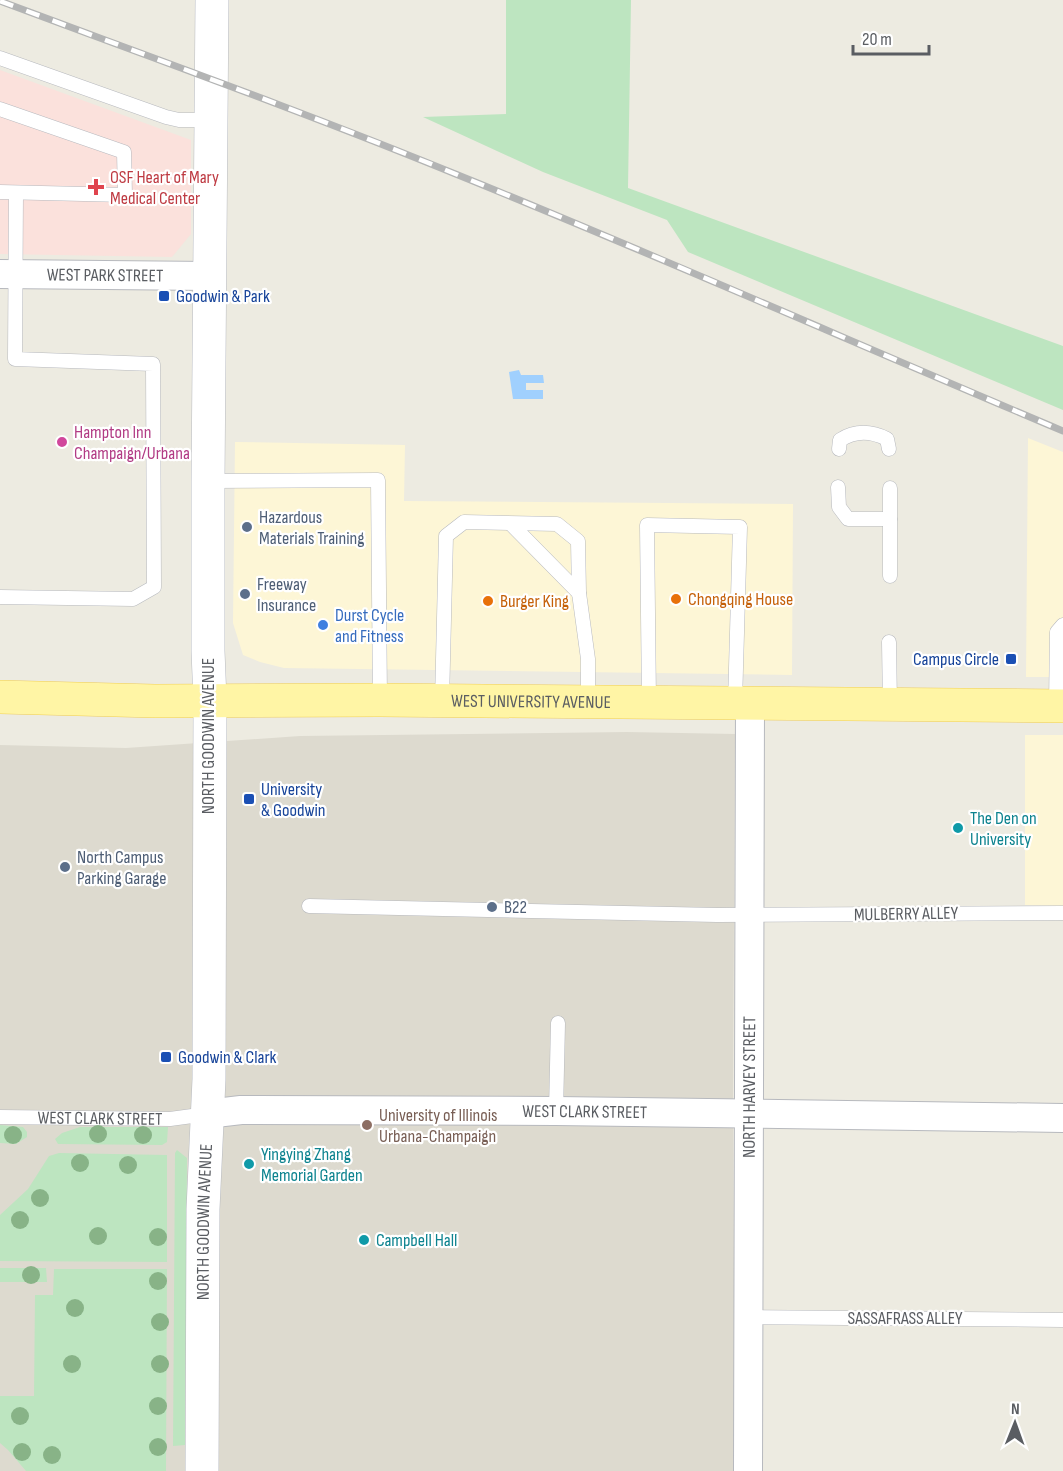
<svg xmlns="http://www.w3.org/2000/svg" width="1063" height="1471" font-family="'Sofia Sans Condensed',sans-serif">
  <rect width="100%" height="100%" fill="#edebe1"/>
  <path fill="#fdf6d6" d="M1028,438L1063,452V677H1026Z
    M235,442L405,445L404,501L793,504L792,675L284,668L260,662L243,655L233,623Z
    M1025,735H1063V906L1025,905Z"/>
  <path fill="#dddacf" d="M627,732L735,734L733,1094L735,1471H0V745L126,748L300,736Z"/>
  <path fill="#fbe1dc" d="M0,70L191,140V234L172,257L0,254Z"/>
  <path fill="#bde5c0" d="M506,0H631L628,188L1063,346V410L688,252L667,220L543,172L423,117L506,114Z
    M0,1125L23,1127L27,1132V1137L16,1144L0,1143Z
    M80,1127H168L167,1142L162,1145L58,1144L55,1139L62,1133Z
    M177,1150L187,1158L185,1445L173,1446L175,1153Z
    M59,1153L167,1155V1262L0,1261V1215L28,1189L49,1156Z
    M0,1268H46L47,1282H0Z
    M54,1269H167L166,1471H26L8,1450L0,1443V1396H34L35,1295H53Z"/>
  <path fill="#a0d0fe" d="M519,370L521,375H543L544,383H526V390H543V399H513L509,372Z"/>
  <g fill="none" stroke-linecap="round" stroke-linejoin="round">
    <defs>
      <g id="lane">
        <path d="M0,58L166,117L179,120H211"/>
        <path d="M0,109L124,152L125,195L0,192"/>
        <path d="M839,449L840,440C856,430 871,431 887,439L889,449"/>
        <path d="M208,481L378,480L380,700"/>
        <path d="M838,487L839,507L848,519H890"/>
        <path d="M890,488V576"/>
        <path d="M511,524L579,593"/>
        <path d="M0,597L133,599L154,587L153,364L15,359L16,193"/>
        <path d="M889,642L890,705"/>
        <path d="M442,701L446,536L464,522L557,524L578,541L579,593L588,659V702"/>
        <path d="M649,702L647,525L740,527L735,703"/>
        <path d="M1056,706L1057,632L1063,625"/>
        <path d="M309,906L717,915L1063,913"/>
        <path d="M556,1111L558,1023"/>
        <path id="s1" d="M0,1117L170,1119L207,1114"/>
        <path d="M748,1317L1063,1320"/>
      </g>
      <g id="street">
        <path id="s2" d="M0,274L210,276"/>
        <path id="s3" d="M207,1114L241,1110L556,1111L1063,1118"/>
        <path id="s4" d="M748,1471L750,703"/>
      </g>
      <g id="secondary">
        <path id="s5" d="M202,1471L203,1209L209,1079L210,700L208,651V481L212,0"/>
      </g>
      <g id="primary">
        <path id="s6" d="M0,697L155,701L380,700L1063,706"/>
      </g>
    </defs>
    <use href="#lane" stroke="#b7b9be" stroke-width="15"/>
    <use href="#street" stroke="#b7b9be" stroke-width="30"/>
    <use href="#secondary" stroke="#b7bac0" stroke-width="34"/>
    <use href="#primary" stroke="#f0ce57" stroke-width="34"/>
    <use href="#lane" stroke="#fff" stroke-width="14"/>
    <use href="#street" stroke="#fff" stroke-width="28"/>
    <use href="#secondary" stroke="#fff" stroke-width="33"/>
    <use href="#primary" stroke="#fff5a5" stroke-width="33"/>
    <defs>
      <path id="rail" d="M0,1C153,58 307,113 458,175C661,257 861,346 1063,431"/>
    </defs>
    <use href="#rail" stroke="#b3b4b4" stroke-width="7"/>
    <use href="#rail" stroke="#fff" stroke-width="4.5" stroke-dasharray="14" stroke-linecap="butt"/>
  </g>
  <g fill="#88b387">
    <circle cx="98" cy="1134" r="9"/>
    <circle cx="13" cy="1135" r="9"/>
    <circle cx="143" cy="1135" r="9"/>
    <circle cx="80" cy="1163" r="9"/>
    <circle cx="128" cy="1165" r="9"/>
    <circle cx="40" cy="1198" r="9"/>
    <circle cx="20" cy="1220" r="9"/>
    <circle cx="98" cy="1236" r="9"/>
    <circle cx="158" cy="1237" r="9"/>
    <circle cx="31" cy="1275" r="9"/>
    <circle cx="158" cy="1281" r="9"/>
    <circle cx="75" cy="1308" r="9"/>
    <circle cx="160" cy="1322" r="9"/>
    <circle cx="72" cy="1364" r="9"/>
    <circle cx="160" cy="1364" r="9"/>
    <circle cx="158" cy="1406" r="9"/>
    <circle cx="20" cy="1416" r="9"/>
    <circle cx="158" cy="1447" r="9"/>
    <circle cx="22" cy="1452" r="9"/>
    <circle cx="52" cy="1455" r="9"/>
  </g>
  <path fill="#e0444e" stroke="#fff" stroke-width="2" d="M93 178h6v6h6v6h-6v6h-6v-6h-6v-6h6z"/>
  <g fill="#1a4fb4" stroke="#fff" stroke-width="2">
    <rect x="158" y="290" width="12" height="12" rx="3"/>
    <rect x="1005" y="653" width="12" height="12" rx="3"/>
    <rect x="243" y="793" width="12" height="12" rx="3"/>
    <rect x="160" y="1051" width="12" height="12" rx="3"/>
  </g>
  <circle fill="#d1479c" stroke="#fff" stroke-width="2" cx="62" cy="442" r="6"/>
  <g fill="#5c6f8a" stroke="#fff" stroke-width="2">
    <circle cx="247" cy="527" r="6"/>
    <circle cx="245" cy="594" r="6"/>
    <circle cx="65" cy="867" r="6"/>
    <circle cx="492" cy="907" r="6"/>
  </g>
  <g fill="#e8710a" stroke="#fff" stroke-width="2">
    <circle cx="676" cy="599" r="6"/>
    <circle cx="488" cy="601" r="6"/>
  </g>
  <circle fill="#3f7fe0" stroke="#fff" stroke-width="2" cx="323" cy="625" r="6"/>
  <g fill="#0f9aa8" stroke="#fff" stroke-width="2">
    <circle cx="958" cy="828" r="6"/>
    <circle cx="249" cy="1164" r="6"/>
    <circle cx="364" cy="1240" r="6"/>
  </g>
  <circle fill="#8d6e63" stroke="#fff" stroke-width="2" cx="367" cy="1125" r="6"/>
  <g text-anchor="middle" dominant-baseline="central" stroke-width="4.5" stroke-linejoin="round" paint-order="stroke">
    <g font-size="18" fill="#be3a42" stroke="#fff" text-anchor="start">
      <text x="110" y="177">OSF Heart of Mary<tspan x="110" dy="21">Medical Center</tspan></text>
    </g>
    <g font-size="18" fill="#5a5d62" stroke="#fff">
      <text stroke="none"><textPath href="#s2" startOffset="105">WEST PARK STREET</textPath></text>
      <text stroke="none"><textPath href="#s6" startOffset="531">WEST UNIVERSITY AVENUE</textPath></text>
      <text transform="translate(208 736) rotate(-90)">NORTH GOODWIN AVENUE</text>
      <text transform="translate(906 914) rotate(-1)">MULBERRY ALLEY</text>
      <text stroke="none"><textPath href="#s4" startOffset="384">NORTH HARVEY STREET</textPath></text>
      <text stroke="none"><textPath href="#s3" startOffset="378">WEST CLARK STREET</textPath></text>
      <text stroke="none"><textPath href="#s1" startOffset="100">WEST CLARK STREET</textPath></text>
      <text stroke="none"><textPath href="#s5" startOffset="249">NORTH GOODWIN AVENUE</textPath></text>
      <text x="905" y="1318">SASSAFRASS ALLEY</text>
    </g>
    <g font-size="18" fill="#164399" stroke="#fff" text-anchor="start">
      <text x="176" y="296">Goodwin &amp; Park</text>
      <text x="999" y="659" text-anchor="end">Campus Circle</text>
      <text x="261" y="789">University<tspan x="261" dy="21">&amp; Goodwin</tspan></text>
      <text x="178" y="1057">Goodwin &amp; Clark</text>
    </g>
    <g font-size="18" fill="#b23c85" stroke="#fff" text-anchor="start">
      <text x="74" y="432">Hampton Inn<tspan x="74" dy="21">Champaign/Urbana</tspan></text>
    </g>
    <g font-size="18" fill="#4e5e75" stroke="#fff" text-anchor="start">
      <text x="259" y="517">Hazardous<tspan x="259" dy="21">Materials Training</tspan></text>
      <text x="257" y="584">Freeway<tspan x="257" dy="21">Insurance</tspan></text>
      <text x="77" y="857">North Campus<tspan x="77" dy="21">Parking Garage</tspan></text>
      <text x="504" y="907">B22</text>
    </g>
    <g font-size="18" fill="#c56008" stroke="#fff" text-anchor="start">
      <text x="688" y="599">Chongqing House</text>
      <text x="500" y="601">Burger King</text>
    </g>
    <g font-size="18" fill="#366cbe" stroke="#fff" text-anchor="start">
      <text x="335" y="615">Durst Cycle<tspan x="335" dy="21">and Fitness</tspan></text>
    </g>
    <g font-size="18" fill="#0d838f" stroke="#fff" text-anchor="start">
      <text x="970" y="818">The Den on<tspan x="970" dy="21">University</tspan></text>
      <text x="261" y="1154">Yingying Zhang<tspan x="261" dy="21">Memorial Garden</tspan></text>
      <text x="376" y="1240">Campbell Hall</text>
    </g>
    <g font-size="18" fill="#785e54" stroke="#fff" text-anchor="start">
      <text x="379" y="1115">University of Illinois<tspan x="379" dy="21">Urbana-Champaign</tspan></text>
    </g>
  </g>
  <g transform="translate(1015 1423) rotate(1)" stroke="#ffffff" stroke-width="4.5" paint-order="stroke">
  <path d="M0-4.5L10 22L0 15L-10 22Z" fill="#5a5d62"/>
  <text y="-9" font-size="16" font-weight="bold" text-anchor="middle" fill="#5a5d62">N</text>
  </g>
  <path d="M853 45v9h76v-9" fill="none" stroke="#5a5d62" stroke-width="3"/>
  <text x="862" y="45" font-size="18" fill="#5a5d62" stroke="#ffffff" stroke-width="4.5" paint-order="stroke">20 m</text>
</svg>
